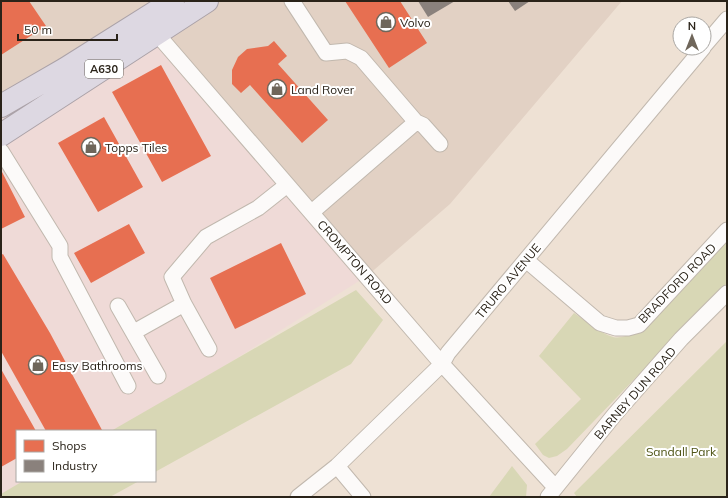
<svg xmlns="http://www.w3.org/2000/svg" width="728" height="498" font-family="Mulish,sans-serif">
  <rect width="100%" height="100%" fill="#eee1d4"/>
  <path fill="#efdad7" d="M144,21L367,276L121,431H17V481H42L1,497V95Z"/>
  <path fill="#e2d1c4" d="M1,1H622L450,204L367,276L136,11L61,64L1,95Z"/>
  <path fill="#d8d7b5" d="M727,237V283L567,449L557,456L549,458L543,455L535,444L581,399L539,356L574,313C586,321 600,333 613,337C643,345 708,259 727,237Z
    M356,290L383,320L351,364L155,472V431H111Z
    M727,341V497H577L574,493Z
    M512,466L527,485L526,497H489Z
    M23,481H139L110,497H1V494Z"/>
  <path fill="#e76f51" d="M1,1H29L46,26L1,55Z
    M345,1H400L427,43L389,68Z
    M274,41L287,56L278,64L328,120L302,143L250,85L241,93L232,84V70L238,57L247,49L268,46Z
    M161,65L211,156L162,182L112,92Z
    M104,117L143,187L98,212L58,143Z
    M1,170L25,217L1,229Z
    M129,224L145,253L91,283L74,253Z
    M281,243L306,294L235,329L210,278Z
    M3,254L50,333L102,430L46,431L1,351V255Z
    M1,369L36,431H17V458L1,467Z"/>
  <path fill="#8a817c" d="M418,1H455L428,17Z
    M508,1H530L515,11Z"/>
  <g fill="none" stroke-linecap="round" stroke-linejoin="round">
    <defs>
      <path id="minor" d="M292,1L326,53L347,51L361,58L416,122
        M157,34L442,364L555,487
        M704,46L727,19
        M1,151L60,246V257L128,386
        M312,212L416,122L423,125L440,144
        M526,260L600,323L616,328H628L639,325L727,230
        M118,306L158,376
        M134,332L184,304
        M209,349L184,304L172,277L206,237L258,208L287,185
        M337,466L363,497
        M298,497L337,466L442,364L448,353L703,48
        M548,497L615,414L681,339L727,293"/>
      <path id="highway" d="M1,106L65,69L173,1
        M1,135L207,1"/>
    </defs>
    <use href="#minor" stroke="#c1b8ae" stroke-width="17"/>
    <use href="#highway" stroke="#aba2a8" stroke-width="24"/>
    <use href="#minor" stroke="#fcfaf9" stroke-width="15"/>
    <use href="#highway" stroke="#ddd8e2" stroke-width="22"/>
  </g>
  <defs>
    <symbol id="shop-ring" viewBox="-11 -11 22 22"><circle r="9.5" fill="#fff" stroke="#6f665a" stroke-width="1.5"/><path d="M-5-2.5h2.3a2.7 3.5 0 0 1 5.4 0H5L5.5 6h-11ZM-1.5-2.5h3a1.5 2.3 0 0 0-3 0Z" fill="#6f665a"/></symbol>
  </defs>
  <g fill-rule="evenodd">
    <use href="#shop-ring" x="375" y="11" width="22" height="22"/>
    <use href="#shop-ring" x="266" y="78" width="22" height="22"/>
    <use href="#shop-ring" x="80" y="136" width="22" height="22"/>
    <use href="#shop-ring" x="27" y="354" width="22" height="22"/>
  </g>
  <g text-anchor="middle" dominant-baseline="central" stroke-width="4" stroke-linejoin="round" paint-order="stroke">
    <rect fill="#fff" stroke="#6a655e" stroke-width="1" x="85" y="60" width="38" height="18" rx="3"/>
    <g font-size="11" font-weight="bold" fill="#2a2319">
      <text x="104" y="69">A630</text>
    </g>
    <g font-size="12" fill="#2a2319" stroke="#fff" text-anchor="start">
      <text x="400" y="22">Volvo</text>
      <text x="291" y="89">Land Rover</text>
      <text x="105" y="147">Topps Tiles</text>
      <text x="52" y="365">Easy Bathrooms</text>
    </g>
    <g font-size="12" fill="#2a2319" stroke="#fff">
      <text transform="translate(355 262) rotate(49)">CROMPTON ROAD</text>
      <text transform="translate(508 281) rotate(-50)">TRURO AVENUE</text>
      <text transform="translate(677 283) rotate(-46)">BRADFORD ROAD</text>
      <text transform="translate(635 393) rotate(-49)">BARNBY DUN ROAD</text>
    </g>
    <g font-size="12" fill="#4e5415" stroke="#fff">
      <text x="681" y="451">Sandall Park</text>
    </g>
  </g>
  <rect width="728" height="498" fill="none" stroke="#2a2319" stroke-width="4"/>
  <rect x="16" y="430" width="140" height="52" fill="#ffffff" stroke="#aaa7a3"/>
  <rect x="24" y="440" width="20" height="12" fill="#e76f51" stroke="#aaa7a3"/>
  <text x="52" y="450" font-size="12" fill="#2a2319">Shops</text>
  <rect x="24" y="460" width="20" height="12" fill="#8a817c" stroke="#aaa7a3"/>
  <text x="52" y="470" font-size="12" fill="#2a2319">Industry</text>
  <g transform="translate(692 36)"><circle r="19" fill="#ffffff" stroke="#aaa7a3"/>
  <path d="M0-3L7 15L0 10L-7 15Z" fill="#6f665a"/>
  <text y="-6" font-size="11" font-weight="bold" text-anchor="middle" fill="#2a2319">N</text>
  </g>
  <path d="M18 34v6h99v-6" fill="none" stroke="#2a2319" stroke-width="2"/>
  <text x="24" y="34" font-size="12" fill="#2a2319" stroke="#ffffff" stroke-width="3" paint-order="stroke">50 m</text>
</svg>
